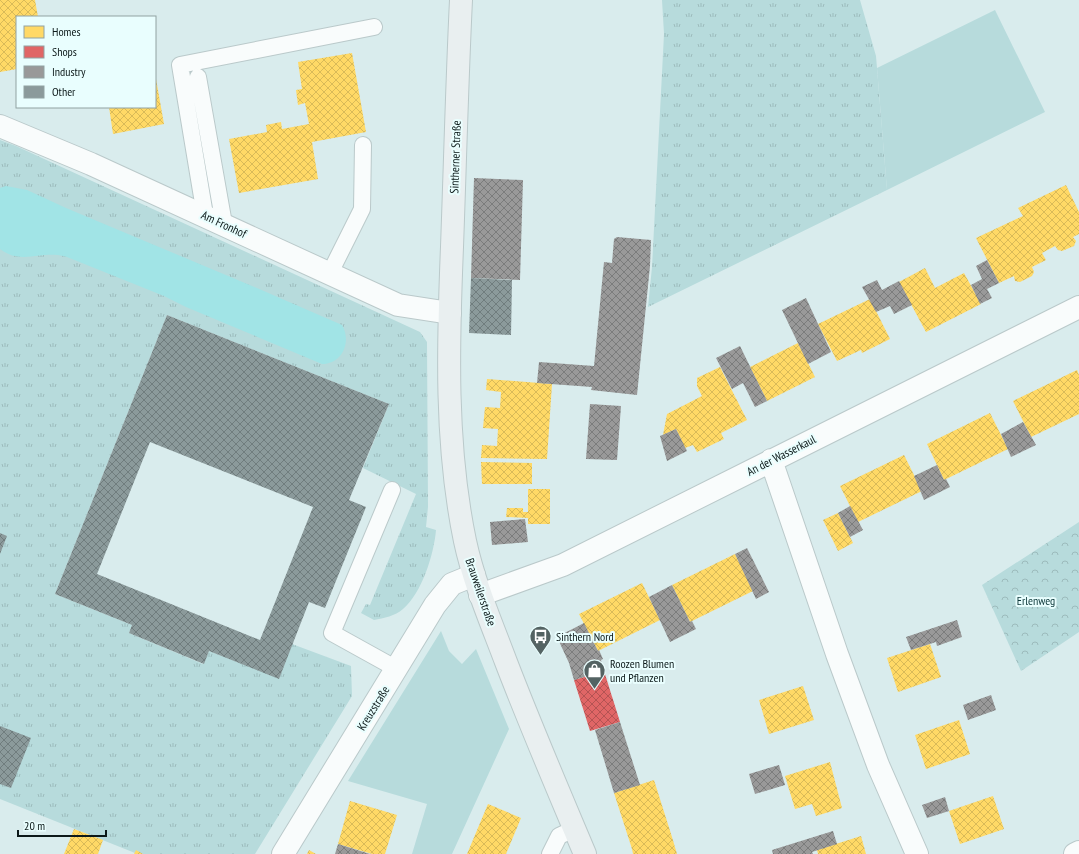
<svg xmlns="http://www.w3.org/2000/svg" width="1079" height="854" font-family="'PT Sans Narrow',sans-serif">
  <defs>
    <pattern id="grass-tufts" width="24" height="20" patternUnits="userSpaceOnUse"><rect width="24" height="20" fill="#b7dbdc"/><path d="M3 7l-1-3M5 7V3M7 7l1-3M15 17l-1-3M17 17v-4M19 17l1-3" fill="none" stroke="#9cbbbc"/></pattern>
    <pattern id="forest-crowns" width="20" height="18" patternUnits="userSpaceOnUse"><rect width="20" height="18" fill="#b7dbdc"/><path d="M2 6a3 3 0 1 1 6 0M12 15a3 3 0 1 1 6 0" fill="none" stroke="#9cbbbc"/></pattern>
    <pattern id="homes-cross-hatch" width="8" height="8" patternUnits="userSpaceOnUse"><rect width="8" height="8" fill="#ffd966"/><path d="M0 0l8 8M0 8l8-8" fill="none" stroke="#d9ba58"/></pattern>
    <pattern id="shops-cross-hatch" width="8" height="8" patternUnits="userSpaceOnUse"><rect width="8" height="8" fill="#e06666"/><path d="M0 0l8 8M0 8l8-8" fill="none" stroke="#b45353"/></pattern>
    <pattern id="industry-cross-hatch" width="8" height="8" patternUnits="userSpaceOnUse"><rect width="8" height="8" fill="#999"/><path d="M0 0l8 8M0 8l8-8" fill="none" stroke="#7b7c7c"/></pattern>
    <pattern id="building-cross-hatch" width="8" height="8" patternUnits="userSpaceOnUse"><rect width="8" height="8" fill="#8b9a9b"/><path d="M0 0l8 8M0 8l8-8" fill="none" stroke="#707d7e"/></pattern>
  </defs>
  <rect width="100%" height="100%" fill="#d9eced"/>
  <path fill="url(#grass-tufts)" d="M662,0H860L876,56L887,190L648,307L652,267L664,34Z
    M0,140L16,146L420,332L427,342L428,507L426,527L436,530C434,554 422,593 403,609C395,616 384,618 374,620L361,613L366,604L370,605L416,494L363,468L389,404L167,315L55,594L132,625L129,633L203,664L209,651L279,678L292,644L351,666L352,696L255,854H143L135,853L0,799Z"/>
  <path fill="url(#forest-crowns)" d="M1079,522V632L1021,671L982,585Z"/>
  <path fill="#b7dbdc" d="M995,10L1045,112L887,190L877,68Z
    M441,631L449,651L462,664L476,649L509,729L452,854H412L427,804L348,781Z"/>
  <path fill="#a1e4e6" d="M6,186L27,190L66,208L252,286L342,325C352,342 342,364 322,364L186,307L164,296L67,257C43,249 22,266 0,249V188Z"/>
  <path fill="url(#homes-cross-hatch)" d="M0,0H35L38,17H17V69L0,72Z
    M352,53L366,132L312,142L318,179L239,193L229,139L267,132L266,125L281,122L282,129L309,124L305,103L298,105L296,90L302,89L298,62Z
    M156,79L164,124L113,134L109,107H155Z
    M1066,185L1079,212V234L1073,237L1076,241L1074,246L1062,251L1058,250L1055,246L1042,253L1046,260L1032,267L1034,272L1032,276L1020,282L1015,281L1014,276L999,283L976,238L1023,216L1018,208Z
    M925,268L935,288L964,273L981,304L926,332L899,282Z
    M870,299L890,339L862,353L861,350L837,361L818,324Z
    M798,343L815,377L767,401L750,367Z
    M720,367L747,420L721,433L724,439L697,452L693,445L685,448L676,429L663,435L667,414L702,396L697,386V378Z
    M1077,370L1079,375V414L1031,437L1013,401Z
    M487,379L552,384L547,459L481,458L482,445L497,446L498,429L483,428L485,407L500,408L501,392L486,390Z
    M990,413L1008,449L944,480L927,444Z
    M904,455L922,491L858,522L840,486Z
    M481,462L532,463V484H482Z
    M528,489H550V524H528V518L506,517L507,508H523V512H528Z
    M838,513L853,543L838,551L823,520Z
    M735,554L753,591L690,622L672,585Z
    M642,583L660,620L598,651L579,614Z
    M930,644L941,677L898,692L887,658Z
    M803,686L814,720L769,734L759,700Z
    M959,720L970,754L926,769L915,735Z
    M830,762L842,808L816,816L812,804L795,809L785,776Z
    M654,780L672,837L677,854H633L632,849L614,793Z
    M993,796L1004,829L960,844L949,811Z
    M350,801L397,815L385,854H372L338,844Z
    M488,804L521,818L506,854H467Z
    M74,829L103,840L98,854H64Z
    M861,836L866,854H818L817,850Z
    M136,850L143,854H134Z
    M309,850L316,854H307Z"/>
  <path fill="url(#shops-cross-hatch)" d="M604,671L620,722L590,731L574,680Z"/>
  <path fill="url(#industry-cross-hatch)" d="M474,178L523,180L520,280L471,278Z
    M617,237L651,240L650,266L637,395L591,390L592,387L537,383L539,362L594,366L604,262L612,263L614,239Z
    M987,260L999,283L987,289L992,298L980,304L971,285L982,279L976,266Z
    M877,280L882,290L899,281L912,305L894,314L890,306L876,312L862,287Z
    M806,298L831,352L808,364L782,310Z
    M740,346L767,401L755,407L743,383L732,389L716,358Z
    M590,404L621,406L617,460L586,459Z
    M1023,422L1036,445L1011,457L1001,434Z
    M676,429L687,451L667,461L660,436Z
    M937,465L944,480L946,479L950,487L924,500L914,476Z
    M850,506L863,530L850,537L838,513Z
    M525,519L528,542L492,545L490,522Z
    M747,548L769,592L756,599L735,554Z
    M672,585L690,622L692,621L696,629L670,642L649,597Z
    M957,620L962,637L937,646L936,642L911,650L906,637Z
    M584,623L598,651L599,650L603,659L601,660L604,671L574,680L569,663L557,637Z
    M991,695L996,710L968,720L963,705Z
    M620,722L640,785L614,793L595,730Z
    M779,765L785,785L755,794L749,774Z
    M945,797L949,811L927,818L922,805Z
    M833,831L837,844L812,852L813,854H773L772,850Z
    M338,844L370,854H335Z"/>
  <path fill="url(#building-cross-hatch)" fill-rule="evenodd" d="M471,278L512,280L511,335L469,333Z
    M167,315L389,404L349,500L366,507L325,608L309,602L279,679L209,651L204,664L129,633L132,625L55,594ZM150,442L313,507L260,640L97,574Z
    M0,533L7,536L0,554Z
    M0,726L31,738L11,788L0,784Z"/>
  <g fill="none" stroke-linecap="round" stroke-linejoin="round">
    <defs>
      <path id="lane" d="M198,77L224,224
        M205,215L180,65L374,27
        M330,273L362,209L363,145
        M392,490L332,633L397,669
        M550,854L559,836L574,829"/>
      <path id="street" d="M0,126L91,164L398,305L450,313
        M771,460L837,654L878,765L917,854
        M480,595L563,565L1079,307
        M283,854L435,605L452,584L474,575
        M1075,854L1079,852"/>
      <path id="secondary" d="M461,0C457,82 455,165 452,247C448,345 445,445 465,541C474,583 491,622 506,662C531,727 558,790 585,854"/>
    </defs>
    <use href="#lane" stroke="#bac9ca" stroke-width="18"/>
    <use href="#street" stroke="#bac9ca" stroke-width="24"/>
    <use href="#secondary" stroke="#bac9ca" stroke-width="24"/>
    <use href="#lane" stroke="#f9fcfc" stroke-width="16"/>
    <use href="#street" stroke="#f9fcfc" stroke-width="22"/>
    <use href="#secondary" stroke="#e9eff0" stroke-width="22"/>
  </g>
  <defs>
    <symbol id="bus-pin" viewBox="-11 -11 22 30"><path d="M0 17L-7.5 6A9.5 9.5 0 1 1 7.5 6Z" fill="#546363" stroke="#e9fefe"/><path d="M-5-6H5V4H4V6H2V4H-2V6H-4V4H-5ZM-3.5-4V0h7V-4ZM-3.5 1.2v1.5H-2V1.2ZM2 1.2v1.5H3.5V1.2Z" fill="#fff"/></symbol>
    <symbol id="shop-pin" viewBox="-11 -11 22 30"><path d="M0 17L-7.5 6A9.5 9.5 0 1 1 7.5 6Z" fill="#546363" stroke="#e9fefe"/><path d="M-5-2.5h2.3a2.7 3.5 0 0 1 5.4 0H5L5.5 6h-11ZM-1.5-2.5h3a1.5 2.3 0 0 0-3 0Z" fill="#fff"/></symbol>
  </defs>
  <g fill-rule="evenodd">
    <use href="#bus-pin" x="528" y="624" width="25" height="34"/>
    <use href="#shop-pin" x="582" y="658" width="25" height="34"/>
  </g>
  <g text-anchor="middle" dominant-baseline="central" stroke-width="4" stroke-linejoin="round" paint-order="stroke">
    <g font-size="12" fill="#0c1919" stroke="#e9fefe">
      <text transform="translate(455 157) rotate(-88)">Sintherner Straße</text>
      <text transform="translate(224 224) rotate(25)">Am Fronhof</text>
      <text transform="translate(781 455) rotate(-27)">An der Wasserkaul</text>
      <text transform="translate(481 592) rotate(71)">Brauweilerstraße</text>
      <text transform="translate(373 708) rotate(-58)">Kreuzstraße</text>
    </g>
    <g font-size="12" fill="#0d383a" stroke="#e9fefe">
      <text x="1036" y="600">Erlenweg</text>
    </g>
    <g font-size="12" fill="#0c1919" stroke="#e9fefe" text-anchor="start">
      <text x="556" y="636">Sinthern Nord</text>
      <text x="610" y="663">Roozen Blumen<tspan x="610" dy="14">und Pflanzen</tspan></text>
    </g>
  </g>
  <rect x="16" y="16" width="140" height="92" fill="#e9fefe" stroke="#91a2a2"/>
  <rect x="24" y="26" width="20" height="12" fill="#ffd966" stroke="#91a2a2"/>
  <text x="52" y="36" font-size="12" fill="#0c1919">Homes</text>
  <rect x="24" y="46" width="20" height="12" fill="#e06666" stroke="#91a2a2"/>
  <text x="52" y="56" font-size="12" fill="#0c1919">Shops</text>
  <rect x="24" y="66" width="20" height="12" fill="#999999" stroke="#91a2a2"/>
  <text x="52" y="76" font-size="12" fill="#0c1919">Industry</text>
  <rect x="24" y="86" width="20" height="12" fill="#8b9a9b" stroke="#91a2a2"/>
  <text x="52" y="96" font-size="12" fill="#0c1919">Other</text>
  <path d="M18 830v6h88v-6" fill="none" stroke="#0c1919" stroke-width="2"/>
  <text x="24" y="830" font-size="12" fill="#0c1919" stroke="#e9fefe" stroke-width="3" paint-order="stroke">20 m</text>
</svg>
